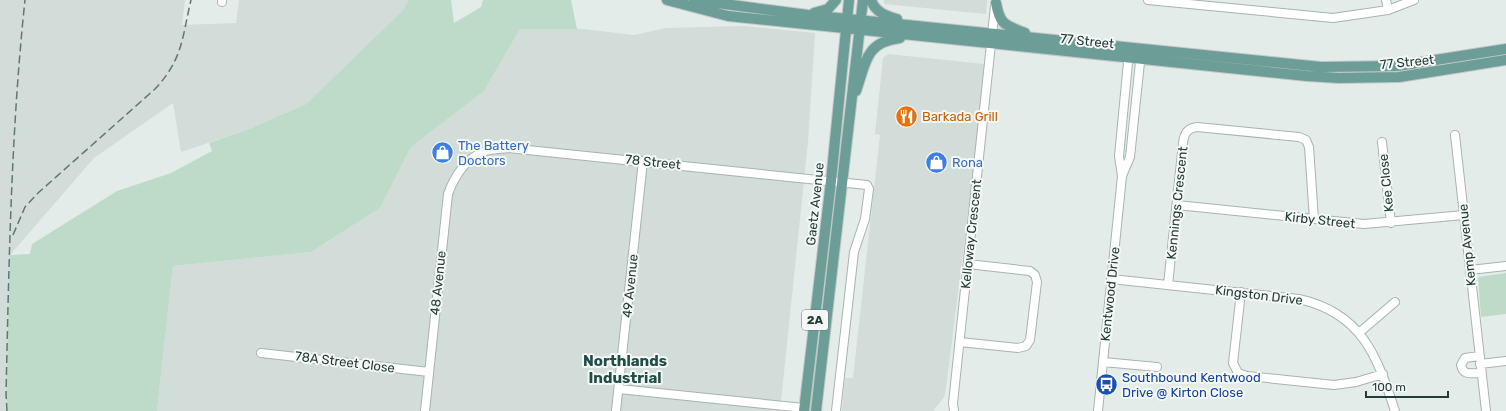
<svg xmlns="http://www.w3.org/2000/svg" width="1506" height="411" font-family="Rubik,sans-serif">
  <rect width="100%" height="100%" fill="#e4ece9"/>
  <path fill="#d2dcd8" d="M0,0H185L182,25L236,23L239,0H409L402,11L306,104L249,129L181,152L173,103L94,158L10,255L6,394L8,411H0Z
    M884,0H987L986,14L884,4Z
    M743,26L815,33L808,142L780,411H157L173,266L311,252L380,208L411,147L484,91L520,29H583L634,35L666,28Z
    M888,54L984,64L977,143L945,396L933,411H842L845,378H853L880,135L875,134L883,58Z"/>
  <path fill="#bedbc9" d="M409,0H451L454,23L481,7L483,0H571L577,29H520L484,91L411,147L380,208L311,252L173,266L157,411H8L6,394L10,255L30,254L32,244L117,191L171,173L212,151L209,143L249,129L306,104L402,11Z
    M1506,273V314L1481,317L1478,277Z"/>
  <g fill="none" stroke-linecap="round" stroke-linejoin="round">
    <defs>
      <path id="minor" d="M1148,0L1333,18L1388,10L1414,0
        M1386,0L1388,10
        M222,2V0
        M1455,135L1486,411
        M1382,142L1391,223
        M1122,176L1130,157L1141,53
        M1177,205L1364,224L1464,215
        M1470,270L1506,266
        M1111,279L1299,299C1362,313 1377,356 1395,411
        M1168,285L1183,143C1184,134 1187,128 1197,127L1299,137L1306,140L1309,147L1314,219
        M1241,292L1233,363L1238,373L1247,376L1334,385L1356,382L1383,374
        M1360,332L1395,302
        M960,342L1018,348L1026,346L1030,340L1037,282L1035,275L1030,271L968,264
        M261,353L429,372
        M1479,356L1465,358L1461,365C1463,376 1472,373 1481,373
        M1103,362L1157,367
        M1480,364L1506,361
        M619,389L804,408
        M425,411L448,194C454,177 467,156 486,151C493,149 501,149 508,148L867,185L869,189L865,219L854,252L836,411
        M616,411L643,161
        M954,411L953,403L995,6
        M1098,411L1122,176L1119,156L1129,52"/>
      <path id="major" d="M667,0L728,16L1307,76L1339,78L1399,77L1506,60
        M694,0L808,15L1321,67L1397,66L1506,49
        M871,0C875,12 886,16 897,19
        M996,3C1000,25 1005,25 1025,33
        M814,13L828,9L836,0
        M856,91C866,63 865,42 900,38
        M804,411L831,181L849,0
        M816,411L863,0"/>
    </defs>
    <use href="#minor" stroke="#a7b4b0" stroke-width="10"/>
    <use href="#major" stroke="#c2c8c7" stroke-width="12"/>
    <use href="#minor" stroke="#fff" stroke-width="8"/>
    <use href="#major" stroke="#6c9e97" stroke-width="10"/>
    <path stroke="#5f7874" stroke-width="1.5" stroke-dasharray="8 4" stroke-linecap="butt" d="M13,235L25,207L38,193L155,89C183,59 182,38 191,0
      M7,411L6,394C9,263 11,131 25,0"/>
  </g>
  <defs>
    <symbol id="restaurant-disc" viewBox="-11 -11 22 22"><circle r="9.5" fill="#e8710a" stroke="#f4f9f7"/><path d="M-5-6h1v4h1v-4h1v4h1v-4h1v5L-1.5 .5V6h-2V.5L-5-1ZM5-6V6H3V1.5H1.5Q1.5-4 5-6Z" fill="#fff"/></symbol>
    <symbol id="shop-disc" viewBox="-11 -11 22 22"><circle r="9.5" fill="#3f7fe0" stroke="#f4f9f7"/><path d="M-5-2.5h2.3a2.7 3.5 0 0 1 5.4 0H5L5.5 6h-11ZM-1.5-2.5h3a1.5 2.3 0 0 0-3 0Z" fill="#fff"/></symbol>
    <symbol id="bus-disc" viewBox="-11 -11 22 22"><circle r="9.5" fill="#1a4fb4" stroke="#f4f9f7"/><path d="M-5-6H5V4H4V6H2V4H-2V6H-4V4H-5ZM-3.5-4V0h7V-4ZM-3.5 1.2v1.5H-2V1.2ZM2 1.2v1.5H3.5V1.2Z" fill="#fff"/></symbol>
  </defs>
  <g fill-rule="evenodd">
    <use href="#restaurant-disc" x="894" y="104" width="25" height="25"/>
    <use href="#shop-disc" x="430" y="140" width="25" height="25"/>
    <use href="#shop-disc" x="924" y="150" width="25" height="25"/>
    <use href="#bus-disc" x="1094" y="372" width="25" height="25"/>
  </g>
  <g text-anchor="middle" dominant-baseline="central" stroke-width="4" stroke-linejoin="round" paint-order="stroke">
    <rect fill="#f4f9f7" stroke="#627571" stroke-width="1" x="802" y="310" width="26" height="20" rx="3"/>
    <g font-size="12" font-weight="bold" fill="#243c38">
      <text x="815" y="320">2A</text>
    </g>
    <g font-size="13" fill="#243c38" stroke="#f4f9f7">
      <text transform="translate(1087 41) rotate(6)">77 Street</text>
      <text transform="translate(1407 62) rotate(-6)">77 Street</text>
      <text transform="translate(653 162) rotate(6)">78 Street</text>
      <text transform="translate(1386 183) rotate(-96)">Kee Close</text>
      <text transform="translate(1177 203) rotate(-84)">Kennings Crescent</text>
      <text transform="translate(815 204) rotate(-84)">Gaetz Avenue</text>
      <text transform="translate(1320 220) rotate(6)">Kirby Street</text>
      <text transform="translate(971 234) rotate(-84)">Kelloway Crescent</text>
      <text transform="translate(1467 245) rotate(-96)">Kemp Avenue</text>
      <text transform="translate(438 283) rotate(-84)">48 Avenue</text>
      <text transform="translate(630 286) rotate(-84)">49 Avenue</text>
      <text transform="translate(1110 294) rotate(-84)">Kentwood Drive</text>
      <text transform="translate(1259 295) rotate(7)">Kingston Drive</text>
      <text transform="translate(345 362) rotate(7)">78A Street Close</text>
    </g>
    <g font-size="13" fill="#c56008" stroke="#f4f9f7" text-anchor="start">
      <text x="922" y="116">Barkada Grill</text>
    </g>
    <g font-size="13" fill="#366cbe" stroke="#f4f9f7" text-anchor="start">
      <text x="458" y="145">The Battery<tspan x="458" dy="15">Doctors</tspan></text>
      <text x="952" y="162">Rona</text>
    </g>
    <g font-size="13" fill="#164399" stroke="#f4f9f7" text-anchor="start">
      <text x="1122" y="377">Southbound Kentwood<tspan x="1122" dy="15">Drive @ Kirton Close</tspan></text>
    </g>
    <g font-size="15" font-weight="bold" fill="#224d47" stroke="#f4f9f7">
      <text x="625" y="361">Northlands<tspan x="625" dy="17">Industrial</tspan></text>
    </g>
  </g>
  <path d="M1366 391v6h82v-6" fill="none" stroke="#243c38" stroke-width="2"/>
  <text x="1372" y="391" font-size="12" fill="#243c38" stroke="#f4f9f7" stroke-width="3" paint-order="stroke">100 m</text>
</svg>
